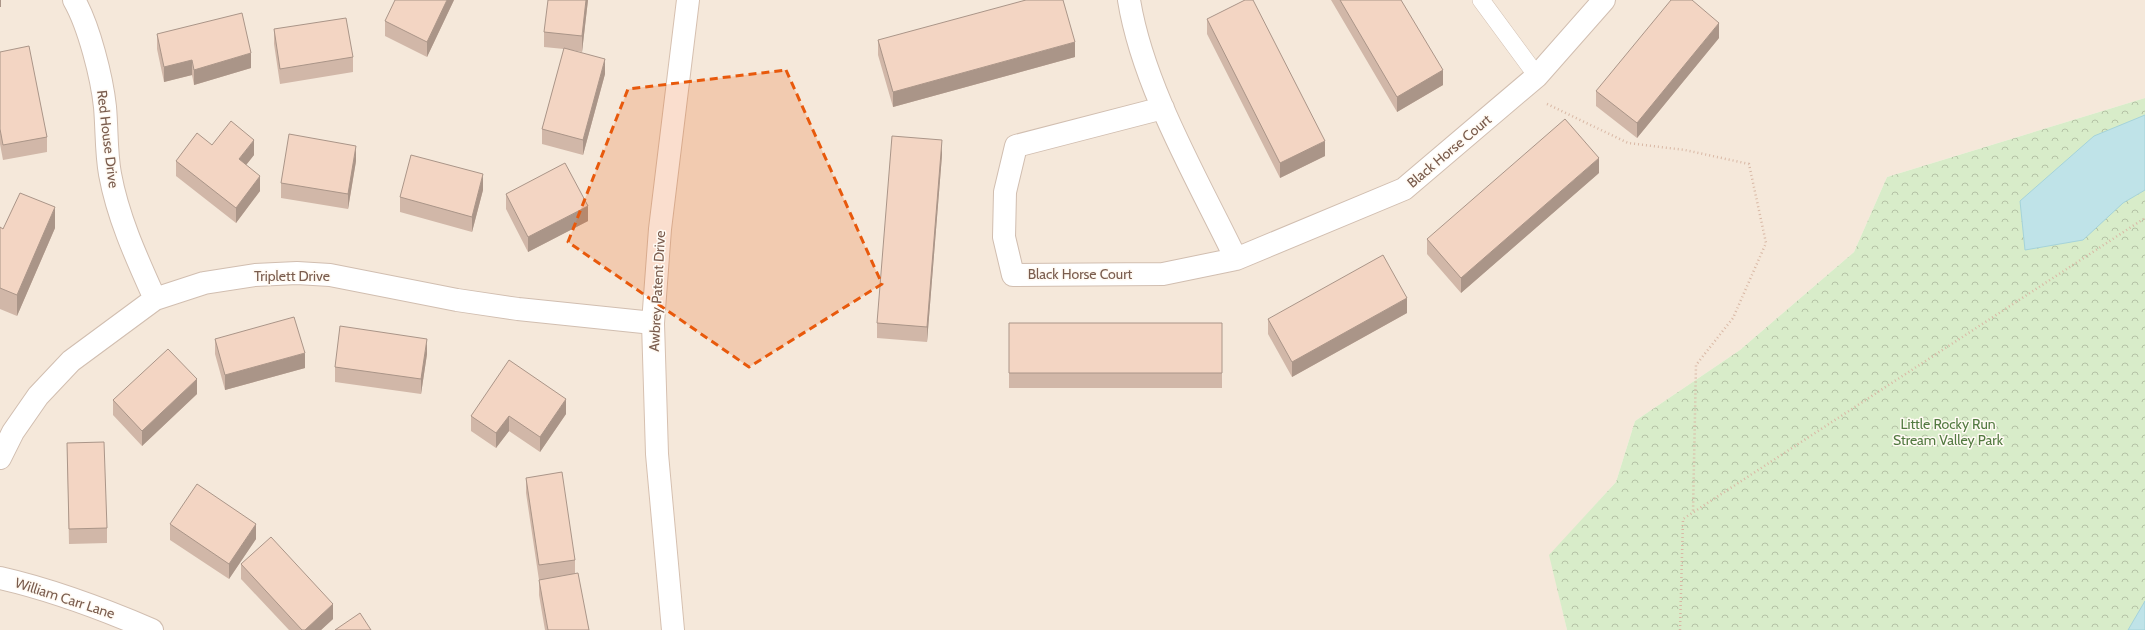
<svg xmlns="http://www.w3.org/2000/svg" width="2145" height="630" font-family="Cabin,sans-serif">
  <defs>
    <pattern id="forest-crowns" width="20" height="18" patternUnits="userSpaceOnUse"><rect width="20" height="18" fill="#d8ecc9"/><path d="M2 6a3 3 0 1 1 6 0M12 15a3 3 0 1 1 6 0" fill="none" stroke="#b4c2a5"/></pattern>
  </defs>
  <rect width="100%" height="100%" fill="#fdf6ec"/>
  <path fill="#f5e8da" d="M0,0H2145V98L1887,177L1854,252L1740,350L1635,421L1616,482L1550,555L1567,630H0Z"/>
  <path fill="url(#forest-crowns)" d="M2145,98V630H1567L1549,555L1616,482L1635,421L1740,350L1854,252L1887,177Z"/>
  <path fill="#bfe3e8" stroke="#a5d3da" d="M2145,115V190L2123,203L2083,240L2025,250L2020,201L2094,136Z
    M2145,601V630H2128Z"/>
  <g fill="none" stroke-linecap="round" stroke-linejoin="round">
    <defs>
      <path id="lane" d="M1481,0L1537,76"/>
      <path id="street" d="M74,0C89,26 102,78 105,107C107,129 106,152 110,174C118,218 137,259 155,299
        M1129,0C1143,87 1198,180 1236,259
        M1163,108L1016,146L1005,192L1004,237L1013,275L1163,274L1236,259L1404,189L1537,76L1604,0
        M0,458L13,432L38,396L71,361L155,299L204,283L255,275L297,273L330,275L457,300L518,309L653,323
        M0,578C53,590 103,609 152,630"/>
      <path id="secondary" d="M673,630L657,454L653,323L660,229L688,0"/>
    </defs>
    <use href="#lane" stroke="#d1beb0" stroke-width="18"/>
    <use href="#street" stroke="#d1beb0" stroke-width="24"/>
    <use href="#secondary" stroke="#d6c0b0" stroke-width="24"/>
    <path stroke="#d9b8a5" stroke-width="2.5" stroke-dasharray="1 3" stroke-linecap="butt" d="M1547,104L1628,143L1685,150L1749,164L1766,243L1733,318L1696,365L1693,512
      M1680,630L1683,519L2145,218"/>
    <use href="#lane" stroke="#fff" stroke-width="17"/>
    <use href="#street" stroke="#fff" stroke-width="22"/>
    <use href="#secondary" stroke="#fff" stroke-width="22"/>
  </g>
  <path fill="#d1b7a8" d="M454,0L427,57L385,36V21Z
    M588,0L582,52L571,50L605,74L583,155L542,144V129L564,49L544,47V32Z
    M1331,0H1401L1443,85L1397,112Z
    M1207,19L1325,156L1280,178L1207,34Z
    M274,29L353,57V72L280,84L274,44Z
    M157,34L251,68L194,85L192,75L164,82L157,49Z
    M1719,38L1637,138L1596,106V91Z
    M878,40L1075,57L893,107L878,55Z
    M0,52L47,137V152L3,160L0,144Z
    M212,145L254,155L246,165L260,191L236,223L176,176V161Z
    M942,155L927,342L877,338V323Z
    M356,161L348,209L281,198V183Z
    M1599,173L1461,293L1427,254V239Z
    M483,190L472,232L400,212V197Z
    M506,194L588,221L528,252L506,209Z
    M0,227L3,229L55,228L17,316L0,309Z
    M1407,313L1292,377L1268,334V319Z
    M1009,323H1222V388H1009Z
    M215,339L305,368L225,390L215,354Z
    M427,354L421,394L335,382V367Z
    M197,394L142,446L113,415V400Z
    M566,414L540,452L509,431L496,448L471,431V416Z
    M67,443L107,528V543L69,544Z
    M526,478L575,560V573L589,630H545L539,595V580L526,493Z
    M170,524L256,539L229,579L170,540Z
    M241,564L333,619L321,630H289L241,579Z"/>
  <path fill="#aa9588" d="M0,0H1V7H0Z
    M447,0H454L427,57V42Z
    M586,0H588L582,52V36Z
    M1719,23V38L1637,138V123Z
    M1075,42V57L893,107V92Z
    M251,53V68L194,85V70Z
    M605,59V74L583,155V140Z
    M192,60V75L164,82V67Z
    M1443,70V85L1397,112V97Z
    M254,140V155L239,174V159Z
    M942,140V155L927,342V327Z
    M1325,141V156L1280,178V163Z
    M356,146V161L348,209V194Z
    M1599,158V173L1461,293V278Z
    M483,174V190L472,232V217Z
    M260,176V191L236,223V208Z
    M588,206V221L528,252V237Z
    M55,207V228L17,316V295Z
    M1407,298V313L1292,377V362Z
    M427,339V354L421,394V379Z
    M305,353V368L225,390V375Z
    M197,379V394L142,446V431Z
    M566,399V414L540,452V437Z
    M509,416V431L496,448V433Z
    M256,524V539L229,579V564Z
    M333,604V619L321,630H305Z"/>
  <path fill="#f3d5c3" stroke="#aa9588" d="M395,0H447L427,42L385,21Z
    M548,0H586L582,36L544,32Z
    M1026,0H1063L1075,42L893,92L878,40Z
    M1245,0H1253L1325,141L1280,163L1207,19Z
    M1340,0H1401L1443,70L1397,97Z
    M1671,0H1692L1719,23L1637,123L1596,91Z
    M242,13L251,53L194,70L192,60L164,67L157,34Z
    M346,18L353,57L280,69L274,29Z
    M29,46L47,137L3,145L0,129V52Z
    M564,48L605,59L583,140L542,129Z
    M1565,119L1599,158L1461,278L1427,239Z
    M231,121L254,140L239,159L260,176L236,208L176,161L197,133L212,145Z
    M289,134L356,146L348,194L281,183Z
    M892,136L942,140L927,327L877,323Z
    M411,155L483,174L472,217L400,197Z
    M565,163L588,206L528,237L506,194Z
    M20,193L55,207L17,295L0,288V227L3,229Z
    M1383,255L1407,298L1292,362L1268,319Z
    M294,317L305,353L225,375L215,339Z
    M1009,323H1222V373H1009Z
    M340,326L427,339L421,379L335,367Z
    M168,349L197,379L142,431L113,400Z
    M509,360L566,399L540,437L509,416L496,433L471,416Z
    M104,442L107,528L69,529L67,443Z
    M562,472L575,560L539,565L526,478Z
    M197,484L256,524L229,564L170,524Z
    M271,537L333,604L305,630H302L241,564Z
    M578,573L589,630H548L539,580Z
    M360,613L371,630H335Z"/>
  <path fill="#e8590c" fill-opacity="0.2" stroke="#e8590c" stroke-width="3" stroke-dasharray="8 5" stroke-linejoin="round" d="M786,70L882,284L749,367L568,242L628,89Z"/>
  <g text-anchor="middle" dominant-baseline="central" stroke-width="3" stroke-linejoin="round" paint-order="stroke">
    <g font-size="14" fill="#7a5c4d" stroke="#fffaf3">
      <text transform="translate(108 139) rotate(83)">Red House Drive</text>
      <text transform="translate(1449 151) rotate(-40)">Black Horse Court</text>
      <text x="1080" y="274">Black Horse Court</text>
      <text x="292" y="276">Triplett Drive</text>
      <text transform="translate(657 291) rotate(-87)">Awbrey Patent Drive</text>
      <text transform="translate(65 598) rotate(18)">William Carr Lane</text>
    </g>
    <g font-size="14" fill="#537a41" stroke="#fffaf3">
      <text x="1948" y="424">Little Rocky Run<tspan x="1948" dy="16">Stream Valley Park</tspan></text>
    </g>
  </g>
</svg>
